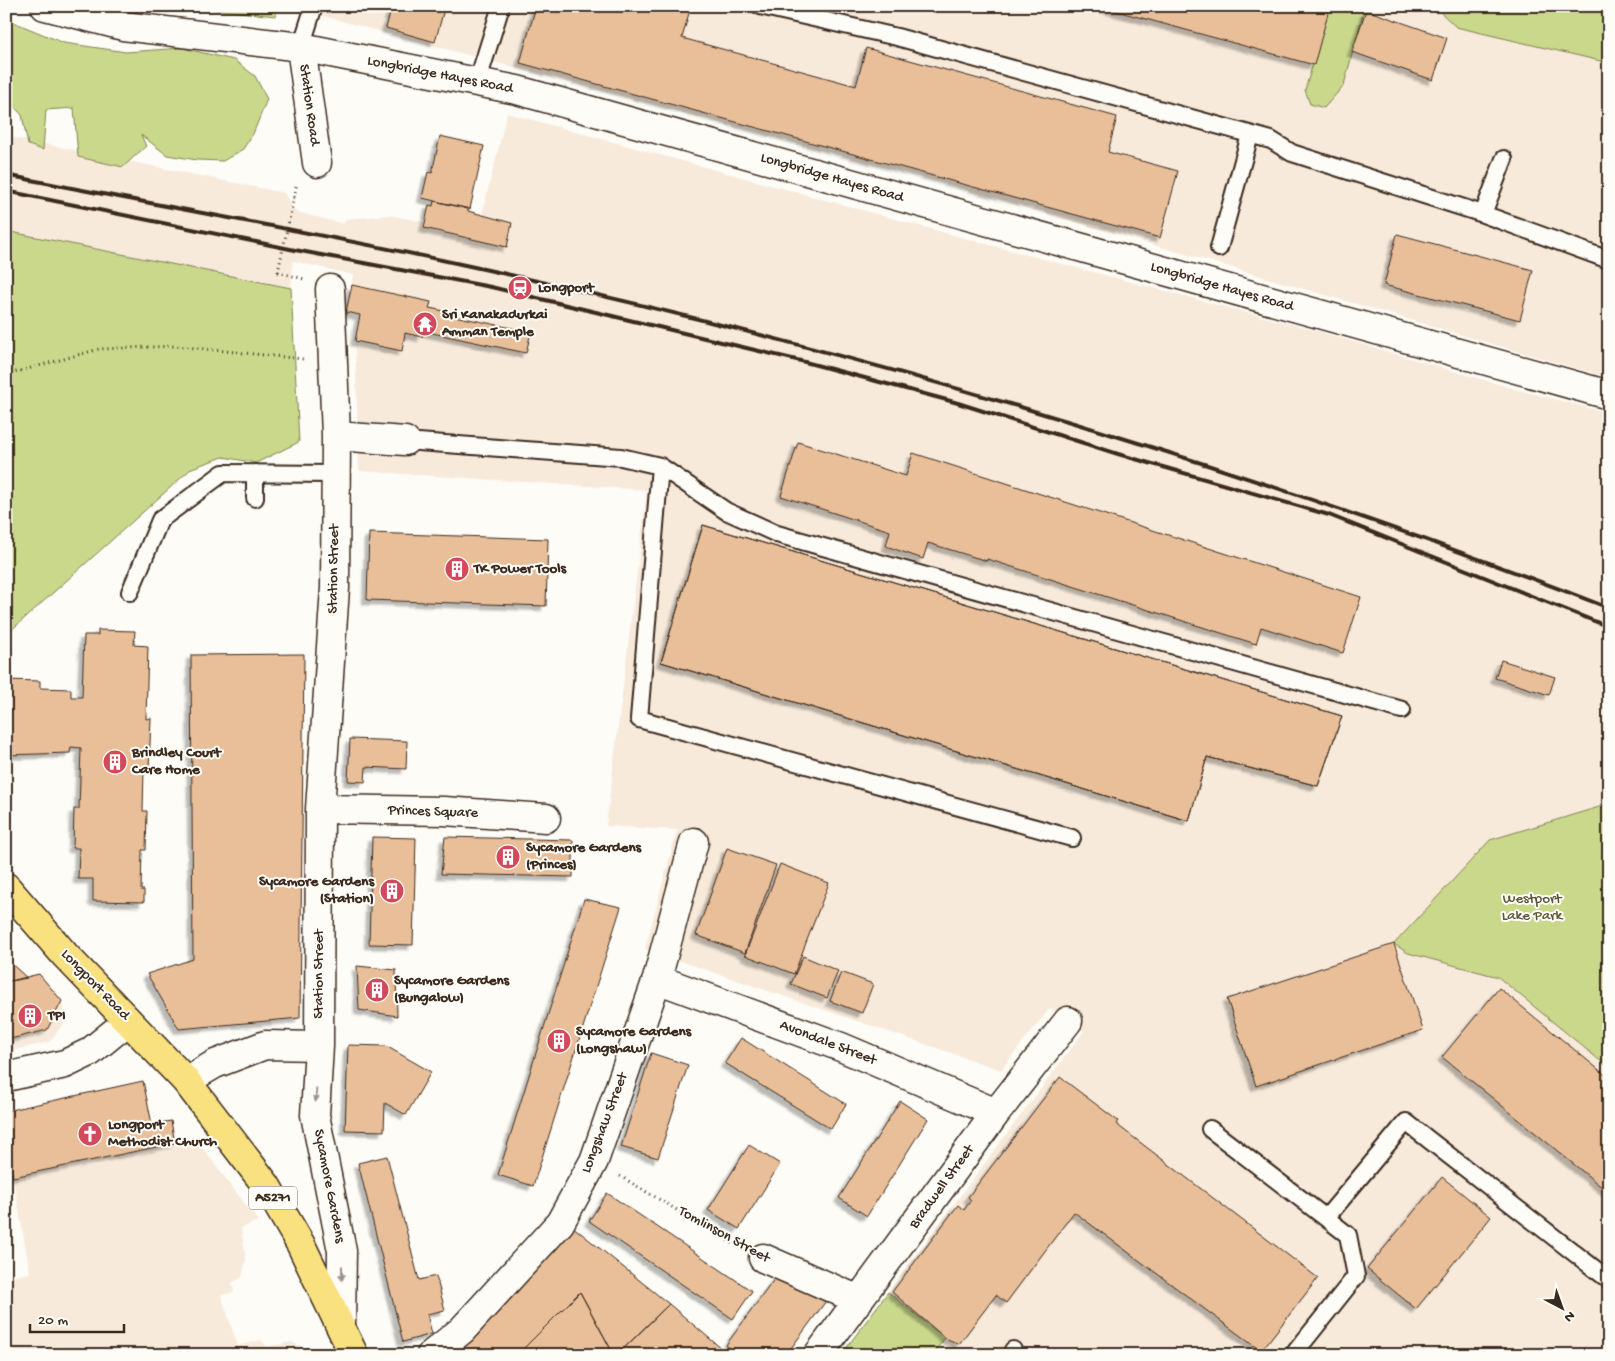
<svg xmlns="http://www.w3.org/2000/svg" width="1615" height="1361" font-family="'Gochi Hand',sans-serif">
  <defs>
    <filter id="shadow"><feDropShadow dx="-4.5" dy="4.5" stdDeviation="1" flood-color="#0004"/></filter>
  </defs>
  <rect width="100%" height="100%" fill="#fdfcf7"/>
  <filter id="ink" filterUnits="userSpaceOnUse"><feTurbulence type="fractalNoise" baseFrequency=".02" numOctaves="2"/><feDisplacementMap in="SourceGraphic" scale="10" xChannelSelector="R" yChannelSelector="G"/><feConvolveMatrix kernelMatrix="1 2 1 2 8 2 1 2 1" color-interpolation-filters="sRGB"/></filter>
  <g filter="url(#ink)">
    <path fill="#f7eadb" d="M286,6H1526L1609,29V378L928,179Z
      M507,113L975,241L1314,330L1515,389L1609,413V810L1563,817L1519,831L1394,944L1408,953L1498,977L1609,1068V1355H932L945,1338L888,1292L1084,1031L1050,1008L1001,1070L645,949L677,830L606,826L647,490L359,471L355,341L360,315L346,312L353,275L293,261L291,288L6,231V136L284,193L296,212L344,224L346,219L389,215L425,222L429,205L433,206L434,201L482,214Z
      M6,959L27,977L39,974L62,1001L66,1021L49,1042L6,1052Z
      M195,1138L258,1221L241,1228L246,1259L242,1277L232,1283L234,1292L221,1295L238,1346L261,1340L267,1347L291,1342L306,1349L311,1355H6V1278L30,1273L13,1177Z"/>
    <path fill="#c9d88b" stroke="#828154" d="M181,6H278L276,16Z
      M1330,6H1365L1344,85L1324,108L1310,104L1305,90Z
      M1434,6H1609V63L1456,27Z
      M6,19L64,43L126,52L182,48L234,60L255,76L267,99L253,134L243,149L223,161L197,160L167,155L141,135L146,146L123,167L78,157L74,108L46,110L43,150L28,145L22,115L6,98Z
      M6,231L291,288L299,442L256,463L223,457L192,468L6,635Z
      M1609,804V1068L1498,977L1408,953L1394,944L1490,840Z
      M888,1292L945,1338L932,1355H841Z"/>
    <path fill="#e9bf99" stroke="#3b2a1e" filter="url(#shadow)" d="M392,6H445L435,42L386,28Z
      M536,6H691L682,38L856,86L866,48L1117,117L1108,152L1178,171L1160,238L520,63Z
      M1098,6H1330L1314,65Z
      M1366,10L1447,38L1433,80L1352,52Z
      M440,136L484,146L470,209L422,198L428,172L432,173Z
      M434,201L468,209V211L512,223L507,247L424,228L429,205L433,206Z
      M1397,234L1533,270L1520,320L1384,285Z
      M352,285L431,302L429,308L455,313L454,316L531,332L526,353L423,331L422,337L405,333L402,351L355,341L360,315L346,312Z
      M798,442L906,476L913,453L1361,597L1343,653L1261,627L1256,644L987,559V561L928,543L923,559L886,546L890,531L781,496Z
      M703,525L1342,716L1318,786L1207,757L1189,821L661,662Z
      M703,525L1342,716L1318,786L1207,757L1189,821L661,662Z
      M369,533L548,539L546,606L367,600Z
      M98,630L135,631L134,645L148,646L146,719L151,718L149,769H144L143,811H147L146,850H142L141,890H144V902L93,901V879H78L79,848H73L74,809H79L81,748L71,747L70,753L6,755V680L40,681V688L71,689V697H82L84,635H98Z
      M304,654L300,1018L179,1029L147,974L193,959L191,655Z
      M1501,660L1555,677L1549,695L1495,678Z
      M350,739L407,741L406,769L366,767L365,782L348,781Z
      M372,837L416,838L413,945L369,944Z
      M445,837L573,840V877L441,874Z
      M727,848L776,865L745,953L696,935Z
      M780,864L829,883L794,974L745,955Z
      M584,899L621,907L533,1186L498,1175Z
      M1394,944L1423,1030L1256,1086L1227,999Z
      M803,956L838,971L827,998L791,984Z
      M6,959L27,978L6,982Z
      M357,966L396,970L397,1016L359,1010Z
      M841,972L873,984L862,1013L830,1001Z
      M39,974L62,1001L47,1030L6,1040V982Z
      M1499,988L1609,1078V1193L1442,1057Z
      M741,1038L846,1104L831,1129L725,1063Z
      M348,1045L386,1046L431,1072L406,1115L385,1103L384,1131L345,1130Z
      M651,1053L688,1065L658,1158L621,1147Z
      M1060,1077L1118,1121L1116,1124L1318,1278L1261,1351L1074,1212L1006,1303L996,1295L959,1344L945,1338L892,1292L958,1205L964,1210L971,1200L968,1197Z
      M143,1081L152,1124L171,1121L175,1143L13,1177L6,1146V1111Z
      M900,1101L928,1119L867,1216L839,1198Z
      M749,1145L780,1164L739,1229L708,1210Z
      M387,1156L419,1280L436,1276L445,1310L427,1314L432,1334L403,1342L358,1163Z
      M1442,1177L1491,1217L1416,1309L1367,1269Z
      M607,1193L752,1291L733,1319L589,1221Z
      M572,1226L669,1304L617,1355H614L580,1292L517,1355H446Z
      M781,1270L826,1301L786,1355H738L726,1345Z
      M580,1292L614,1355H517Z
      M669,1304L729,1355H617Z"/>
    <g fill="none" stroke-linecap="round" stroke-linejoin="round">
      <defs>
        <path id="lane" d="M760,6L897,37L1271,140L1292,153L1483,214L1504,159
          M301,47L314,6
          M477,83L501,6
          M1483,214L1609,260
          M1219,248L1250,135
          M405,441L621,457L660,466L726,511L777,534L1402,710
          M660,466L639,719L1072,838
          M255,473V498
          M130,592L160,520L223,473L335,474
          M1210,1129L1348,1235L1356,1276L1293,1355
          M1326,1218L1406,1122L1609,1280
          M1013,1350V1355"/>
        <path id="street" d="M45,6L123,26L301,47L517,90L1609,395
          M301,47L317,163
          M330,289L336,436L335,588L320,809L319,1046L315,1115L342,1251L341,1326
          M336,436L405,441
          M320,809L444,811L546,818
          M657,979L841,1047L996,1113
          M6,1077L65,1064L90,1052L128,1021
          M186,1081L215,1064L265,1045L319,1046
          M763,1258L859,1300
          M431,1355L462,1330L560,1223L594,1161L657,979L694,842
          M818,1355L996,1113L1068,1021"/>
        <path id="primary" d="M6,887L65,955L186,1081L266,1185L301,1245L354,1355"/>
      </defs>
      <use href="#lane" stroke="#3b2a1e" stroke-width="20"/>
      <use href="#street" stroke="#3b2a1e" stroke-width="31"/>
      <use href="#primary" stroke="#3b2a1e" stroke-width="31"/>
      <path stroke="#3b2a1e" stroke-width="3" stroke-dasharray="1 4" stroke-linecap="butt" d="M294,197L297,183
        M278,272L304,279
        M6,375L99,349L176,346L303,359
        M620,1176L737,1246"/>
      <use href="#lane" stroke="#fdfcf7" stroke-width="16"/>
      <use href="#street" stroke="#fdfcf7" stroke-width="28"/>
      <use href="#primary" stroke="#fae180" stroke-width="28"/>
      <path stroke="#3b2a1e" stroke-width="4" d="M6,175C159,206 313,232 465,265C855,349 1237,464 1609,608
        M6,191L295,250L491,287L805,362L958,403L1118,454L1329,515L1609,627"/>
      <path stroke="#3b2a1e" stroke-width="3" stroke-dasharray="1 4" stroke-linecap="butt" d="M278,272L294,197"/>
    </g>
    <defs><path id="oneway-solid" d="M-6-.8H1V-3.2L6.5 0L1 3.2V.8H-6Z" transform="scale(1.25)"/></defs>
    <g fill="#9c938a">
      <use href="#oneway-solid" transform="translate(316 1095) rotate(93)"/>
      <use href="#oneway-solid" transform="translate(342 1273) rotate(90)"/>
    </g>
  </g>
  <defs>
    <symbol id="station-disc" viewBox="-11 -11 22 22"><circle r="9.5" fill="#d1495b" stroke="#fdfcf7"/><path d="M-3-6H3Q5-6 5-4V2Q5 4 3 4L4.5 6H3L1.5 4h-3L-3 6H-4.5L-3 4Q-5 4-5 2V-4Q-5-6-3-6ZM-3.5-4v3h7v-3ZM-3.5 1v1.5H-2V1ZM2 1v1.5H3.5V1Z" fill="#fff"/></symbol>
    <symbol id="temple-disc" viewBox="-11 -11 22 22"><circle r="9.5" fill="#d1495b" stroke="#fdfcf7"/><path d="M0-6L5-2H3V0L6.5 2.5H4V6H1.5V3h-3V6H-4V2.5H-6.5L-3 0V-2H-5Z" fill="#fff"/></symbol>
    <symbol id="building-disc" viewBox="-11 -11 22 22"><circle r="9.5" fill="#d1495b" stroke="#fdfcf7"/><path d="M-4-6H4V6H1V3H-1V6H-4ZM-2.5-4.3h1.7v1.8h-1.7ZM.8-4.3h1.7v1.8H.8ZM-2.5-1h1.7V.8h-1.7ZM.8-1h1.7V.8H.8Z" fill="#fff"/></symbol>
    <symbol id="church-disc" viewBox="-11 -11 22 22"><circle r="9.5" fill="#d1495b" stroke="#fdfcf7"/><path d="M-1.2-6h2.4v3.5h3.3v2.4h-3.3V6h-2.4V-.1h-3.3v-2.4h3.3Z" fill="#fff"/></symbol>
  </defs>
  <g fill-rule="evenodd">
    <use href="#station-disc" x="506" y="274" width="28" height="28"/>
    <use href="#temple-disc" x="411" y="310" width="28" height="28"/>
    <use href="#building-disc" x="443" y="555" width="28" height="28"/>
    <use href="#building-disc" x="101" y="748" width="28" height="28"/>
    <use href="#building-disc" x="494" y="843" width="28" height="28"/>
    <use href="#building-disc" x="378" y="877" width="28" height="28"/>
    <use href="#building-disc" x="363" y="976" width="28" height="28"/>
    <use href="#building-disc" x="16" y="1002" width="28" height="28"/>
    <use href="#building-disc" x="545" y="1027" width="28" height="28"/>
    <use href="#church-disc" x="76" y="1120" width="28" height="28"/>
  </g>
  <g text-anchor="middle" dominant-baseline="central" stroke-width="4" stroke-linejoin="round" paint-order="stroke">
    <rect fill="#fdfcf7" stroke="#75695f" stroke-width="1" x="249" y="1186.5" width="48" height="23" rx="4"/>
    <g font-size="14" font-weight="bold" fill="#3b2a1e">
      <text x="273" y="1198">A5271</text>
    </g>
    <g font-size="15" fill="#3b2a1e" stroke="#fdfcf7">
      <text transform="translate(440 75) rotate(11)">Longbridge Hayes Road</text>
      <text transform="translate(309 105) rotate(82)">Station Road</text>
      <text transform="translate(832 178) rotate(16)">Longbridge Hayes Road</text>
      <text transform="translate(1222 287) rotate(16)">Longbridge Hayes Road</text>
      <text transform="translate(334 569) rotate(-89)">Station Street</text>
      <text transform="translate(433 812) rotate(2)">Princes Square</text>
      <text transform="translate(319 974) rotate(-90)">Station Street</text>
      <text transform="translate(95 985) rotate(46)">Longport Road</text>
      <text transform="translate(828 1043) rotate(21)">Avondale Street</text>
      <text transform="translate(605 1123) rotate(-69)">Longshaw Street</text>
      <text transform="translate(329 1186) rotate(79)">Sycamore Gardens</text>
      <text transform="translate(942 1187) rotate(-54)">Bradwell Street</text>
      <text transform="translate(724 1235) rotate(29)">Tomlinson Street</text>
    </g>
    <g font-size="15" font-weight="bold" fill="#3b2a1e" stroke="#fdfcf7" text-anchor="start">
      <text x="538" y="288">Longport</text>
      <text x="442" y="315">Sri Kanakadurkai<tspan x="442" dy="17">Amman Temple</tspan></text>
      <text x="474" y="569">TK Power Tools</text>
      <text x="132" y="753">Brindley Court<tspan x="132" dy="17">Care Home</tspan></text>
      <text x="526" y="848">Sycamore Gardens<tspan x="526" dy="17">(Princes)</tspan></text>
      <text x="374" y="882" text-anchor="end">Sycamore Gardens<tspan x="374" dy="17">(Station)</tspan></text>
      <text x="394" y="981">Sycamore Gardens<tspan x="394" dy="17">(Bungalow)</tspan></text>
      <text x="48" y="1016">TPI</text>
      <text x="576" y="1032">Sycamore Gardens<tspan x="576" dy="17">(Longshaw)</tspan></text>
      <text x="108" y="1125">Longport<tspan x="108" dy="17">Methodist Church</tspan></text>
    </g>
    <g font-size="15" fill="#5e5639" stroke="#fdfcf7">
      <text x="1532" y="899">Westport<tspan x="1532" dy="17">Lake Park</tspan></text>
    </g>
  </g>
  <rect width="1615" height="1361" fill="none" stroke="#fdfcf7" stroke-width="25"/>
  <rect x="12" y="12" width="1590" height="1336" fill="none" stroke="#3b2a1e" stroke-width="2" filter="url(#ink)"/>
  <g transform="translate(1562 1308) rotate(139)" stroke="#fdfcf7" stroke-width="4" paint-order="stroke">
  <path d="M0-4L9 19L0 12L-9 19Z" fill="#3b2a1e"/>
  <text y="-8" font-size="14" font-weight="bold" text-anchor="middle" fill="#3b2a1e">N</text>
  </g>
  <path d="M30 1324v8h94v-8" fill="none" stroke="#3b2a1e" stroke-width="2.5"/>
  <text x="38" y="1324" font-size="15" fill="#3b2a1e" stroke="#fdfcf7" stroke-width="4" paint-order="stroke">20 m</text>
</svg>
